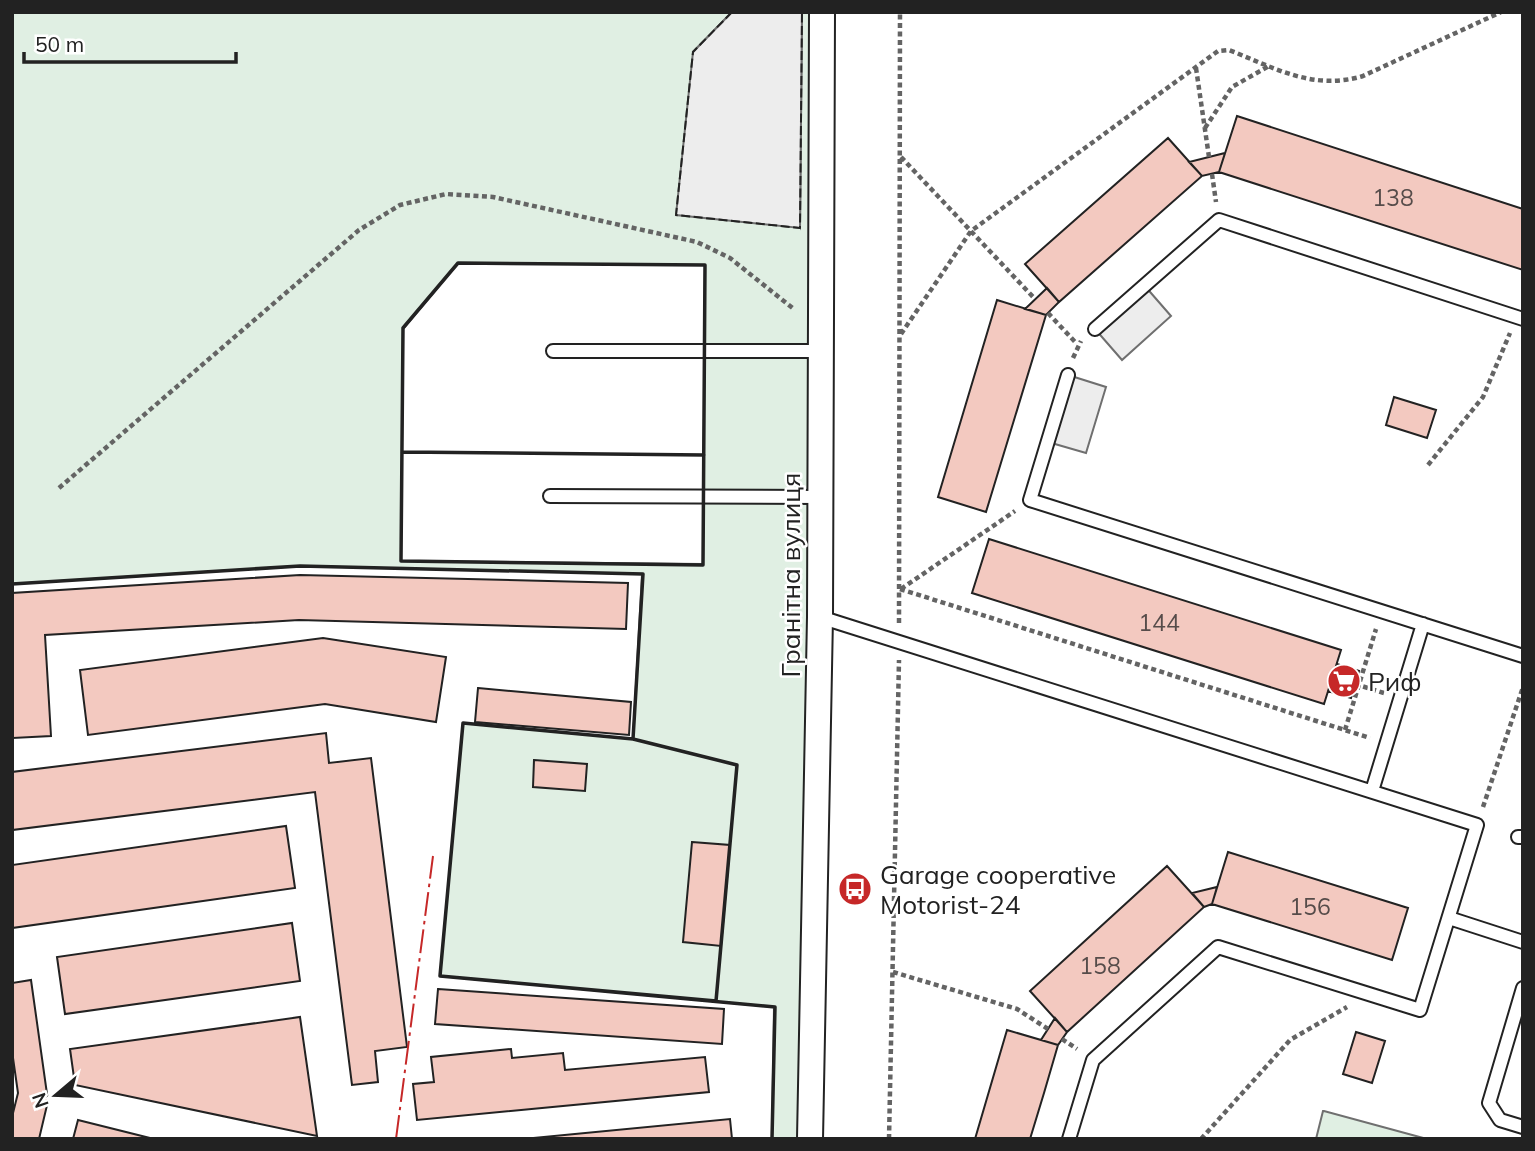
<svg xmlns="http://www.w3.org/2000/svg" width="1535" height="1151" font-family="Mulish,sans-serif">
  <rect width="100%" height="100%" fill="#fff"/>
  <path fill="#e0efe3" stroke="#6f6f6f" stroke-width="2" fill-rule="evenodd" d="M12,12H732L693,52L800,227L802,12H822L810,1139H772L774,1007L440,976L463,723L633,739L642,574L300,566L12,584ZM458,263L705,265L703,564L401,561L403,329Z
    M1323,1111H1324L1427,1139H1316Z"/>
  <path fill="#ededed" stroke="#6f6f6f" stroke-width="2" d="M732,12H802L800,228L676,215L693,52Z
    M1144,285L1171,316L1122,360L1095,329Z
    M1068,375L1106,387L1086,453L1048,442Z"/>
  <path fill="#f3c9c0" stroke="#222" stroke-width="2" d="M1237,116L1523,209V270L1219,172Z
    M1168,138L1202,176L1059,302L1025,264Z
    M1225,153L1219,172L1202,176L1189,162Z
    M1047,288L1059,302L1046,315L1025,309Z
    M997,300L1046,315L986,512L938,497Z
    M1394,397L1436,410L1427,438L1386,425Z
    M989,539L1341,650L1324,704L972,593Z
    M300,575L628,583L626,629L299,620L45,635L51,736L13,738L12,593Z
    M323,638L446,657L436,722L325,704L88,735L80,670Z
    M1337,664L1359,671L1351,698L1328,691Z
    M478,688L631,702L629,735L475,722Z
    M326,733L329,763L371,758L407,1047L375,1051L378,1082L352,1085L315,792L12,830V772Z
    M534,760L587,764L585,791L533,787Z
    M286,826L295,888L12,928V865Z
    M692,842L730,845L721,946L683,942Z
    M1228,852L1408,908L1392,960L1212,904Z
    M1167,866L1204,907L1067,1032L1030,991Z
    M1217,887L1212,904L1204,907L1192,893Z
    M292,923L300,981L65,1014L57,957Z
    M31,980L48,1101L39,1139H12V1117L18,1093L12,1051V983Z
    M438,989L724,1009L722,1044L435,1024Z
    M300,1017L317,1136L75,1085L70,1049Z
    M1055,1018L1067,1032L1058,1045L1041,1040Z
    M1007,1030L1058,1045L1044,1093L1030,1139H975Z
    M1356,1032L1385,1041L1372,1083L1343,1074Z
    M511,1049L512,1058L563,1053L565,1070L705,1057L709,1092L417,1120L413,1084L434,1082L431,1057Z
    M730,1119L732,1139H523Z
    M78,1120L154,1139H73Z"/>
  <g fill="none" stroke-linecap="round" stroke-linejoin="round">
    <defs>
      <path id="lane" d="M1095,329L1219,220L1523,319
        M553,351H821
        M1068,375L1030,500L1523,656
        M550,496L821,497
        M820,617L1477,825L1420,1010L1218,947L1093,1060L1069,1139
        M1372,791L1423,624
        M1518,837H1523
        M1449,918L1523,942
        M1523,988L1489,1103L1500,1120L1523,1127"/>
      <path id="street" d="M810,1139L820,617L822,12"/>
    </defs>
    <use href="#lane" stroke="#222" stroke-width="16"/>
    <use href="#street" stroke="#222" stroke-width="28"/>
    <path stroke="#646464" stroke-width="4.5" stroke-dasharray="5 3.5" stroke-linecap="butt" d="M1196,68L1209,157
      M1205,128L1232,87L1269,66
      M901,157L1035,299
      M1212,174L1216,202
      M1048,313L1077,344
      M901,334L971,231L1218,51L1229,50C1275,68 1313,91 1363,76L1501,12
      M1073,358L1081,341
      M1428,465L1483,397L1510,333
      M59,488L359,230L400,205L446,194L493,197L697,242L730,258L795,310
      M900,589L1370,738
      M901,589L1015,511
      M899,623L900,12
      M1355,684L1384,693
      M1345,730L1376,629
      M1483,807L1523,687
      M893,972L1017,1009L1048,1029
      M1062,1039L1077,1049
      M889,1139L899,660
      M1201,1139L1290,1040L1347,1007"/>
    <use href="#lane" stroke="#fff" stroke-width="12"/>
    <use href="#street" stroke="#fff" stroke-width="24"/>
    <path stroke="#222" stroke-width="2" stroke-dasharray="9 3.5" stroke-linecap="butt" d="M732,12L693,52L676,215L800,228L802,12"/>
    <path stroke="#222" stroke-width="3.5" d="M458,263L705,265L703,565L401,561L403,328Z
      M402,452L704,455
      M12,584L300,566L643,574L633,739L463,723L440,976L775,1007L772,1139
      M463,723L633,739L737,765L716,1001L440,976Z"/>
    <path stroke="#c62828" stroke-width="2" stroke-dasharray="24 5 3.5 5" stroke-linecap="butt" d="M396,1139L433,856"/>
  </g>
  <defs>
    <symbol id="supermarket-disc" viewBox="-11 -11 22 22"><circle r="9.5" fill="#c62828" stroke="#fff"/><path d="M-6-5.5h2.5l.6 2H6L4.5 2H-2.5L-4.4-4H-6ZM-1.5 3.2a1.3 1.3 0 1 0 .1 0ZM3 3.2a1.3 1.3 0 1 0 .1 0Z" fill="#fff"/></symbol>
    <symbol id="bus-disc" viewBox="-11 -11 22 22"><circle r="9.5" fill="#c62828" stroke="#fff"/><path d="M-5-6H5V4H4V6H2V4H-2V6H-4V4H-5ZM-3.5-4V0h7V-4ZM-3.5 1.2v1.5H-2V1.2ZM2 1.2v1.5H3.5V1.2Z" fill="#fff"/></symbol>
  </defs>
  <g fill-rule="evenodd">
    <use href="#supermarket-disc" x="1325" y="662" width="38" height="38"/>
    <use href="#bus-disc" x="836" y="870" width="38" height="38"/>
  </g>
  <g text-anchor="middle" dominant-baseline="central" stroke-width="5" stroke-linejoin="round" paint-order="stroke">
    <g font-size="23" fill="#564c4a">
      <text x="1393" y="197">138</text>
      <text x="1159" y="622">144</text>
      <text x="1310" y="906">156</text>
      <text x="1100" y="965">158</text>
    </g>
    <g font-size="26" fill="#222" stroke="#fff">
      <text transform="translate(790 575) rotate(-90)">Гранітна вулиця</text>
    </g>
    <g font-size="26" fill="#222" stroke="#fff" text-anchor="start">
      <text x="1368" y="681">Риф</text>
      <text x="880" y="874">Garage cooperative<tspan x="880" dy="30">Motorist-24</tspan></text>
    </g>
  </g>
  <rect width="1535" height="1151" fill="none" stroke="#222222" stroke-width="28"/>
  <g transform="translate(56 1095) rotate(251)" stroke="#ffffff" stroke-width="5" paint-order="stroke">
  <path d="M0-5L12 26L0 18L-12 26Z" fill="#222222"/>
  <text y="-10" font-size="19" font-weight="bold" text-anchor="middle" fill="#222222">N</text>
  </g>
  <path d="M24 52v10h212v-10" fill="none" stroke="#222222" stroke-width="3.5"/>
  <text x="35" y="52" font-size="21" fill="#222222" stroke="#ffffff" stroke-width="5" paint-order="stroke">50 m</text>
</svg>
